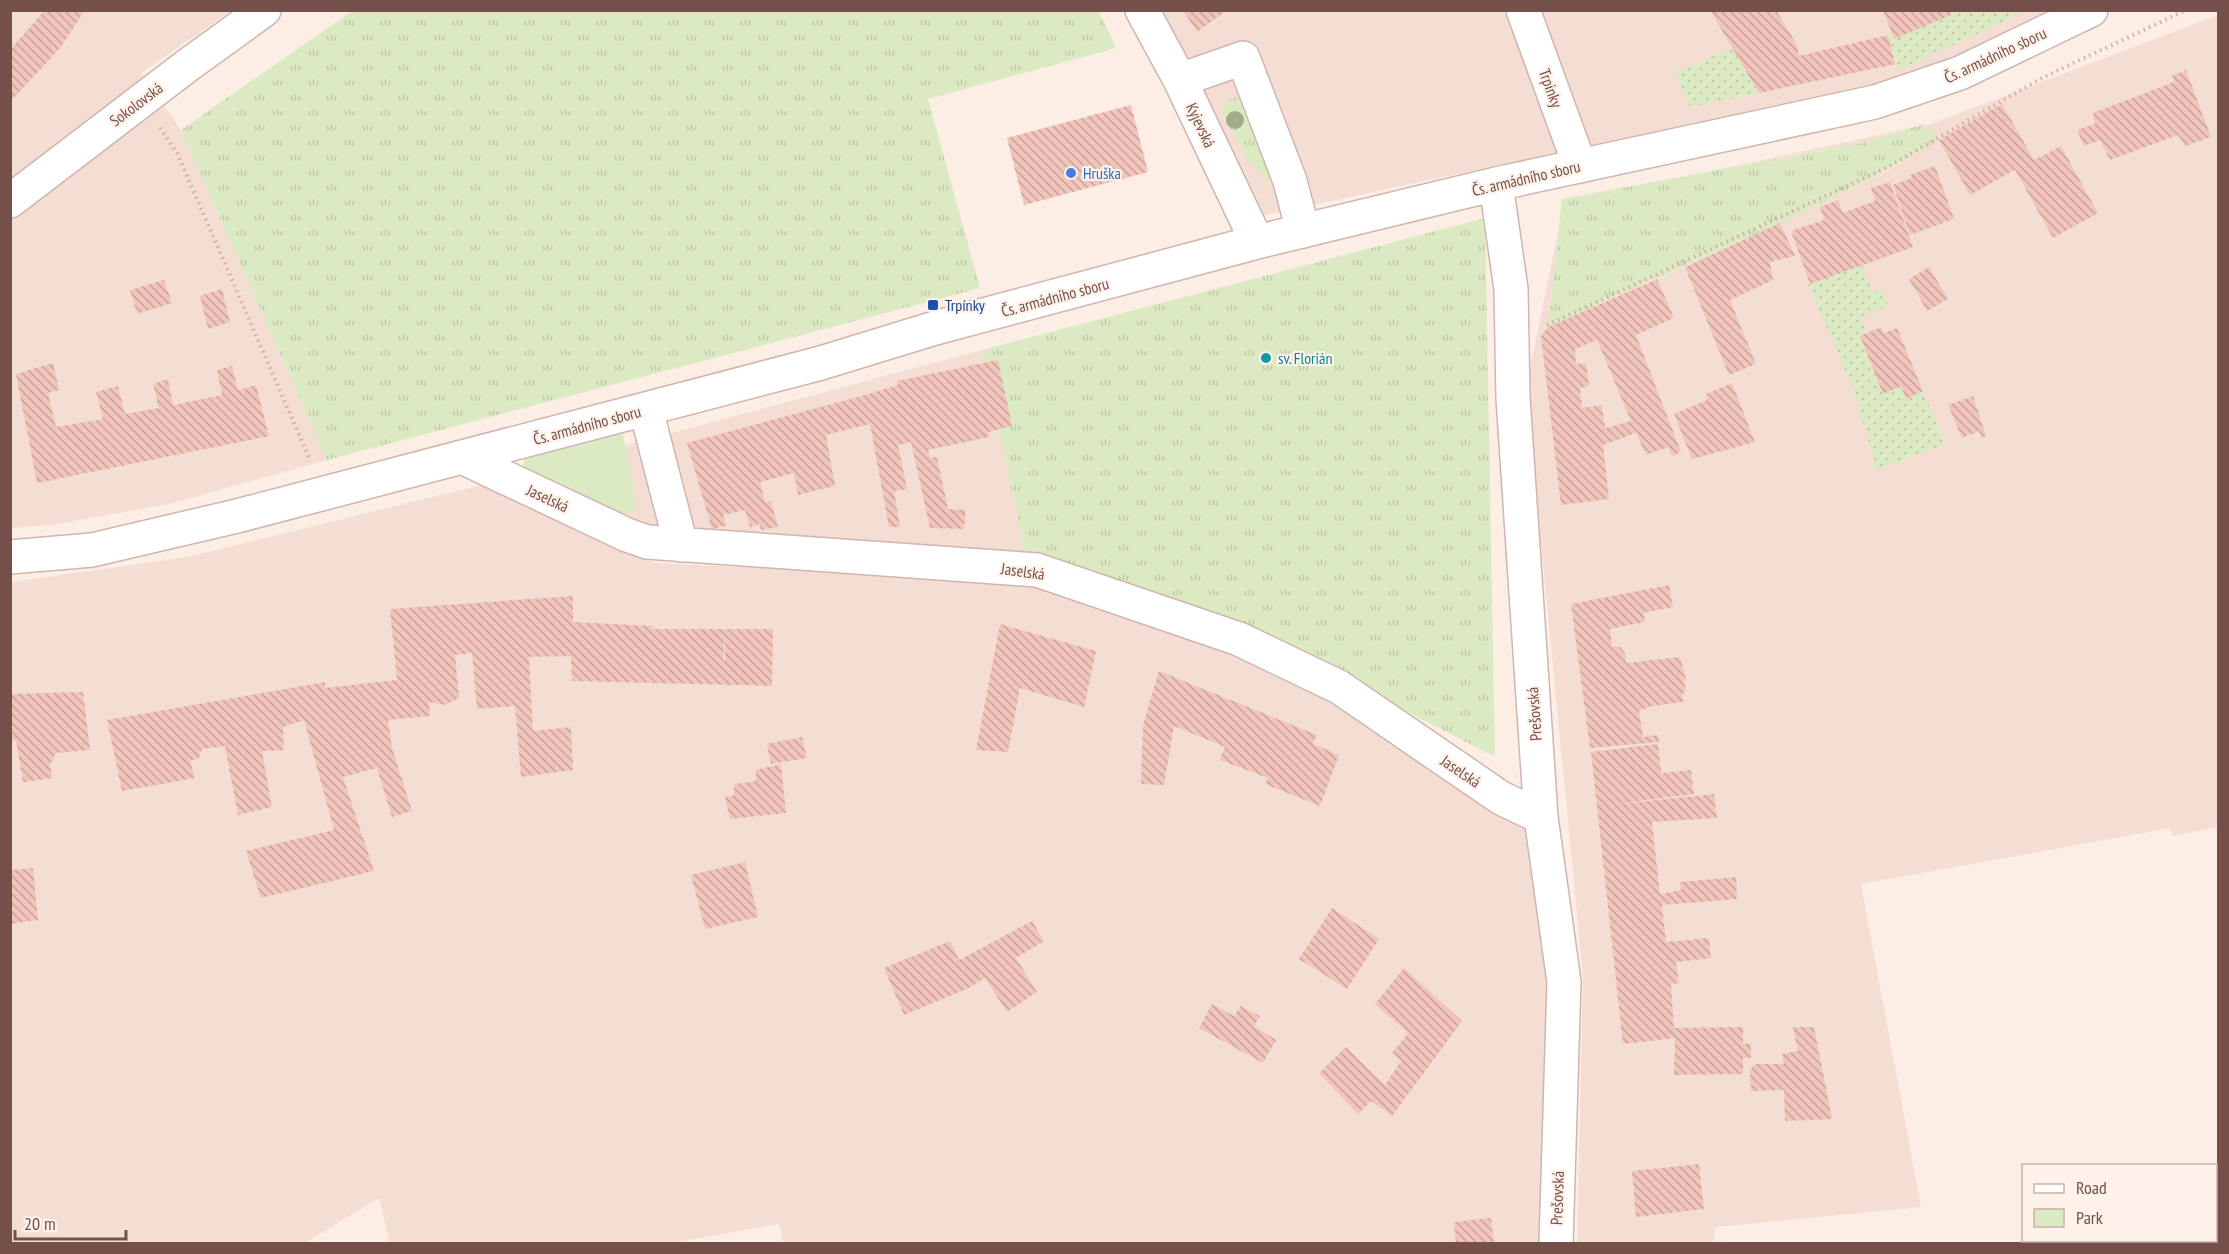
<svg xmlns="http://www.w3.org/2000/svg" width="2229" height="1254" font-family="'PT Sans Narrow',sans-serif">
  <defs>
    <pattern id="grass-tufts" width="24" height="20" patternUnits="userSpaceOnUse" patternTransform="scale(1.5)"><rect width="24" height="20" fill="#dceac3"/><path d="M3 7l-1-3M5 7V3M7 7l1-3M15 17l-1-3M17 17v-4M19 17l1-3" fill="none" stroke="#c0caa9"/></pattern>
    <pattern id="garden-dots" width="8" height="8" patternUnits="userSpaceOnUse" patternTransform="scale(1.5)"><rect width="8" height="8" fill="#dceac3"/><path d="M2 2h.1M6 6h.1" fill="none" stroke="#c0caa9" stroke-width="1.8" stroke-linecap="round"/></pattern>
    <pattern id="building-back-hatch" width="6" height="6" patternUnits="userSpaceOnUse" patternTransform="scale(1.5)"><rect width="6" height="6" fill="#f1c5bc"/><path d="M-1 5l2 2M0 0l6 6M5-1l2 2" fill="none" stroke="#c8a29b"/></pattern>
  </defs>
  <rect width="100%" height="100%" fill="#fceee5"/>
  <path fill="#f4ded3" d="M11,11H231L141,73L181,130L327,460L169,504L51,525L11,528Z
    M1142,11H2056L1905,77L1239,221Z
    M2218,15V827L2173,836L2170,828L1861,884L1921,1207L1716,1227L1713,1243H1577L1583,977L1526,388L1559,227L1549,327L1685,267L1887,171L1938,140L1925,126Z
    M1903,130L1862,143L1706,172Z
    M982,350L1026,555L643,531L521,473Z
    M494,482L654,563L1033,580L1230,649L1336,697L1532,832L1556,1017L1538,1243L784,1244L779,1224L672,1243L390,1244L379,1198L305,1243L11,1244V582L187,557Z"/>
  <path fill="url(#grass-tufts)" d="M352,11H1099L1116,48L928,99L980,288L327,460L181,130Z
    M1238,96L1242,99L1270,160L1271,182L1249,162L1222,112L1226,102Z
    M1923,124L1939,140C1815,214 1679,267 1548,327L1562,199L1862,143Z
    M1485,218L1495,757L1246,629L1026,555L982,350Z"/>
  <path fill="#dceac3" d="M620,432L623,434L637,506L632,513H618L527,474L523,466L525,458L533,454Z"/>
  <path fill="url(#garden-dots)" d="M1950,11H2026L1899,70L1888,35Z
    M1732,48L1759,93L1690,107L1675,73Z
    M1862,265L1873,292L1882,289L1888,306L1865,315L1861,320L1866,333L1860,336L1883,394L1901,386L1906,399L1923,391L1945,444L1877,470L1853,389L1808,284Z"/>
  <path fill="url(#building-back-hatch)" fill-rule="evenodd" d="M45,10H85L61,47L10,102V50Z
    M1183,10H1227L1197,32Z
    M1710,10H1776L1797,45L1799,56L1888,35L1895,64L1759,93Z
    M1883,10H1949L1951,15L1894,39Z
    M2186,70L2211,137L2185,146L2178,135L2110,160L2100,140L2084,146L2077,130L2095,124L2093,113L2174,82L2172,76Z
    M2002,104L2034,160L2061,146L2098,213L2053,238L2015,170L1970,195L1939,140Z
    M1131,105L1148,172L1024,205L1007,138Z
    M1935,166L1954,219L1910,235L1893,185L1912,178L1910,175Z
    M1890,182L1913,247L1810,284L1791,231L1824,220L1820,207L1838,200L1843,213L1875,201L1871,188Z
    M1780,223L1795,256L1770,262L1773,280L1730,300L1756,364L1729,375L1685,267Z
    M1929,267L1948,299L1927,311L1909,279Z
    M1657,279L1674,318L1636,335L1681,452L1672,456L1668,447L1646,455L1636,433L1603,445L1609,499L1561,505L1541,336L1548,327ZM1597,340L1631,421L1605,428L1602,405L1582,408L1580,389L1589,385L1586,363L1576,364L1575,349Z
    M164,280L172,303L137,314L130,290Z
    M222,289L230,322L208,329L200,296Z
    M1881,327L1884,333L1897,328L1923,391L1906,399L1901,386L1883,394L1860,336Z
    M998,360L1012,426L988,432L989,437L928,450L930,458L937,457L948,509L966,510L964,529L930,528L911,442L898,445L907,489L894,491L900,527H889L870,424L826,435L835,486L798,495L794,473L760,482L765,502L771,501L778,527L761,530L760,524L750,527L745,510L723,515L726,526L712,529L687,443L865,395L898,385L897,381Z
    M53,363L59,390L48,393L56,427L103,419L96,392L118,386L125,414L159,408L153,384L168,379L173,405L222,395L217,370L232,366L238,390L256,385L269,436L37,483L16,374Z
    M1732,383L1755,442L1692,459L1674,414L1707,400L1706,394Z
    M1973,396L1986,436L1981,438L1979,431L1962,438L1948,405Z
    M1669,585L1673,607L1643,613L1645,622L1610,629L1612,647H1620L1625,653L1626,663L1680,657L1686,680H1684L1686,690L1682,695L1683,702L1652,706L1639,711L1643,737L1658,735L1659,742L1590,748L1571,604Z
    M573,596V622L653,626L652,629H773L772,686L572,681L571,656L529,657L533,731L571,727L573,770L521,777L515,706L477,709L472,653L455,655L459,698L445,705L429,702L430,716L388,720L392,748L412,811L392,817L377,768L343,777L374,871L261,898L246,851L334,830L304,720L283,727L284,750L262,751L272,807L238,815L225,746L202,749L199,758L190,761L195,778L122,791L107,720L325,682V688L397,680L390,609ZM725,632V660L723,661Z
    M1000,624L1096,651L1084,707L1020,688L1008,752L976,750Z
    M1159,671L1317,735L1313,744L1339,755L1320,806L1265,784L1268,778L1220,760L1225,747L1174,726L1164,785L1141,784L1143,725Z
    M83,692L90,750L56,753L50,765L52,778L23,782L16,740L10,741V694Z
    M802,737L807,758L771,764L767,744Z
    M1658,744L1661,773L1691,770L1694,794L1610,805L1714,794L1717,818L1652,822L1660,894L1681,890L1680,882L1736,877L1737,899L1662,905L1666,942L1709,938L1711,958L1676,962L1679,983L1671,984L1674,1028L1743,1027V1044L1751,1043V1058H1743V1074L1674,1075L1675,1038L1623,1044L1591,752Z
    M781,764L786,813L730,819L725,797L733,796L735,784L756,781V770Z
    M745,862L758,917L705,929L691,875Z
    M33,868L38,920L10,924V870Z
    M1332,908L1379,939L1347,989L1299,959Z
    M1032,921L1044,941L1016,958L1037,992L1007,1012L985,978L969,988L904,1015L884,968L950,941L959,960Z
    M1404,968L1462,1021L1392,1116L1371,1101L1358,1114L1319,1073L1346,1047L1385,1085L1401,1061L1392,1053L1408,1033L1375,1004Z
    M1212,1004L1234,1016L1241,1006L1260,1016L1254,1026L1276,1040L1263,1063L1199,1028Z
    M1793,1027H1814L1832,1119L1785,1121L1784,1090L1751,1091L1750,1070L1755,1064H1784L1782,1054L1798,1051Z
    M1699,1164L1704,1209L1636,1217L1632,1171Z
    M1491,1218L1494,1244H1456L1454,1222Z"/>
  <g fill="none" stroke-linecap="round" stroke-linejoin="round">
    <defs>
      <path id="minor" d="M1142,10L1180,80L1257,242
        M1523,10L1580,166
        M1180,80L1243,58L1290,181L1303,231
        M1496,184L1511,289L1513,398L1541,817L1564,982L1556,1244
        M10,201L188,65L264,10
        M646,410L681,545
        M464,458L627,535L647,542L1037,570L1239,639L1339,687L1501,798L1541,817
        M10,557L92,550L237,516L821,363L935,328L1257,242L1496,184L1875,102L1960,73L2091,10"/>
    </defs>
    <use href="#minor" stroke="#d0b5ae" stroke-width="36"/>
    <path stroke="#d6a8a0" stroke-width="4" stroke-dasharray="1.5 4.5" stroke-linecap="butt" d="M160,128L177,153L310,460
      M1547,325L1886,168L2042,78L2186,10"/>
    <use href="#minor" stroke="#fff" stroke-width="33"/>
  </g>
  <circle fill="#a3ab8a" cx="1235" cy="120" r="9"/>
  <circle fill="#3f7fe0" stroke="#fff2eb" stroke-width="2" cx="1071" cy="173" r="6"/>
  <rect fill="#1a4fb4" stroke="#fff2eb" stroke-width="2" x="927" y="299" width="12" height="12" rx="3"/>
  <circle fill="#0f9aa8" stroke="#fff2eb" stroke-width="2" cx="1266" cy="358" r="6"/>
  <g text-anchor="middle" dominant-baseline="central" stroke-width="4.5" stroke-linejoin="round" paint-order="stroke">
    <g font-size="16" fill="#75504a" stroke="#fff2eb">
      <text transform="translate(1995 55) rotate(-25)">Čs. armádního sboru</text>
      <text transform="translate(1551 88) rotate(70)">Trpinky</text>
      <text transform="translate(136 104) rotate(-37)">Sokolovská</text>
      <text transform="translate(1201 125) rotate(65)">Kyjevská</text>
      <text transform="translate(1526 178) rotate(-13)">Čs. armádního sboru</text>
      <text transform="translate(1055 297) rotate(-15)">Čs. armádního sboru</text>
      <text transform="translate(587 425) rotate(-15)">Čs. armádního sboru</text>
      <text transform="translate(548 498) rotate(25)">Jaselská</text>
      <text transform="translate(1023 571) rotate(8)">Jaselská</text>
      <text transform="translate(1534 714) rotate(-94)">Prešovská</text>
      <text transform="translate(1461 771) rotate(34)">Jaselská</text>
      <text transform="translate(1557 1198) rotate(-88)">Prešovská</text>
    </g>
    <g font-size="16" fill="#366cbe" stroke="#fff2eb" text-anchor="start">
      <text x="1083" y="173">Hruška</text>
    </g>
    <g font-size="16" fill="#164399" stroke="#fff2eb" text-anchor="start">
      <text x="945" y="305">Trpínky</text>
    </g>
    <g font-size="16" fill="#0d838f" stroke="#fff2eb" text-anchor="start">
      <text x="1278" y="358">sv. Florián</text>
    </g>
  </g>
  <rect width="2229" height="1254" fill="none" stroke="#75504a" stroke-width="24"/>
  <rect x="2022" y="1164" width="195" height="78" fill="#fff2eb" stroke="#c8b1ab" stroke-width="1.5"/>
  <rect x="2034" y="1184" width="30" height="9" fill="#ffffff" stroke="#c8b1ab" stroke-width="1.5"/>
  <text x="2076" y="1194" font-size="18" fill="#75504a">Road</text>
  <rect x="2034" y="1209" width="30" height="18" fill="#dceac3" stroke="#c8b1ab" stroke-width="1.5"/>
  <text x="2076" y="1224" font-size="18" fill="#75504a">Park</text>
  <path d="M15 1230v9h111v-9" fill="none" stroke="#75504a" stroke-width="3"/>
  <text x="24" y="1230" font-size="18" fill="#75504a" stroke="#fff2eb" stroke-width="4.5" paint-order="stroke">20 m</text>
</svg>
